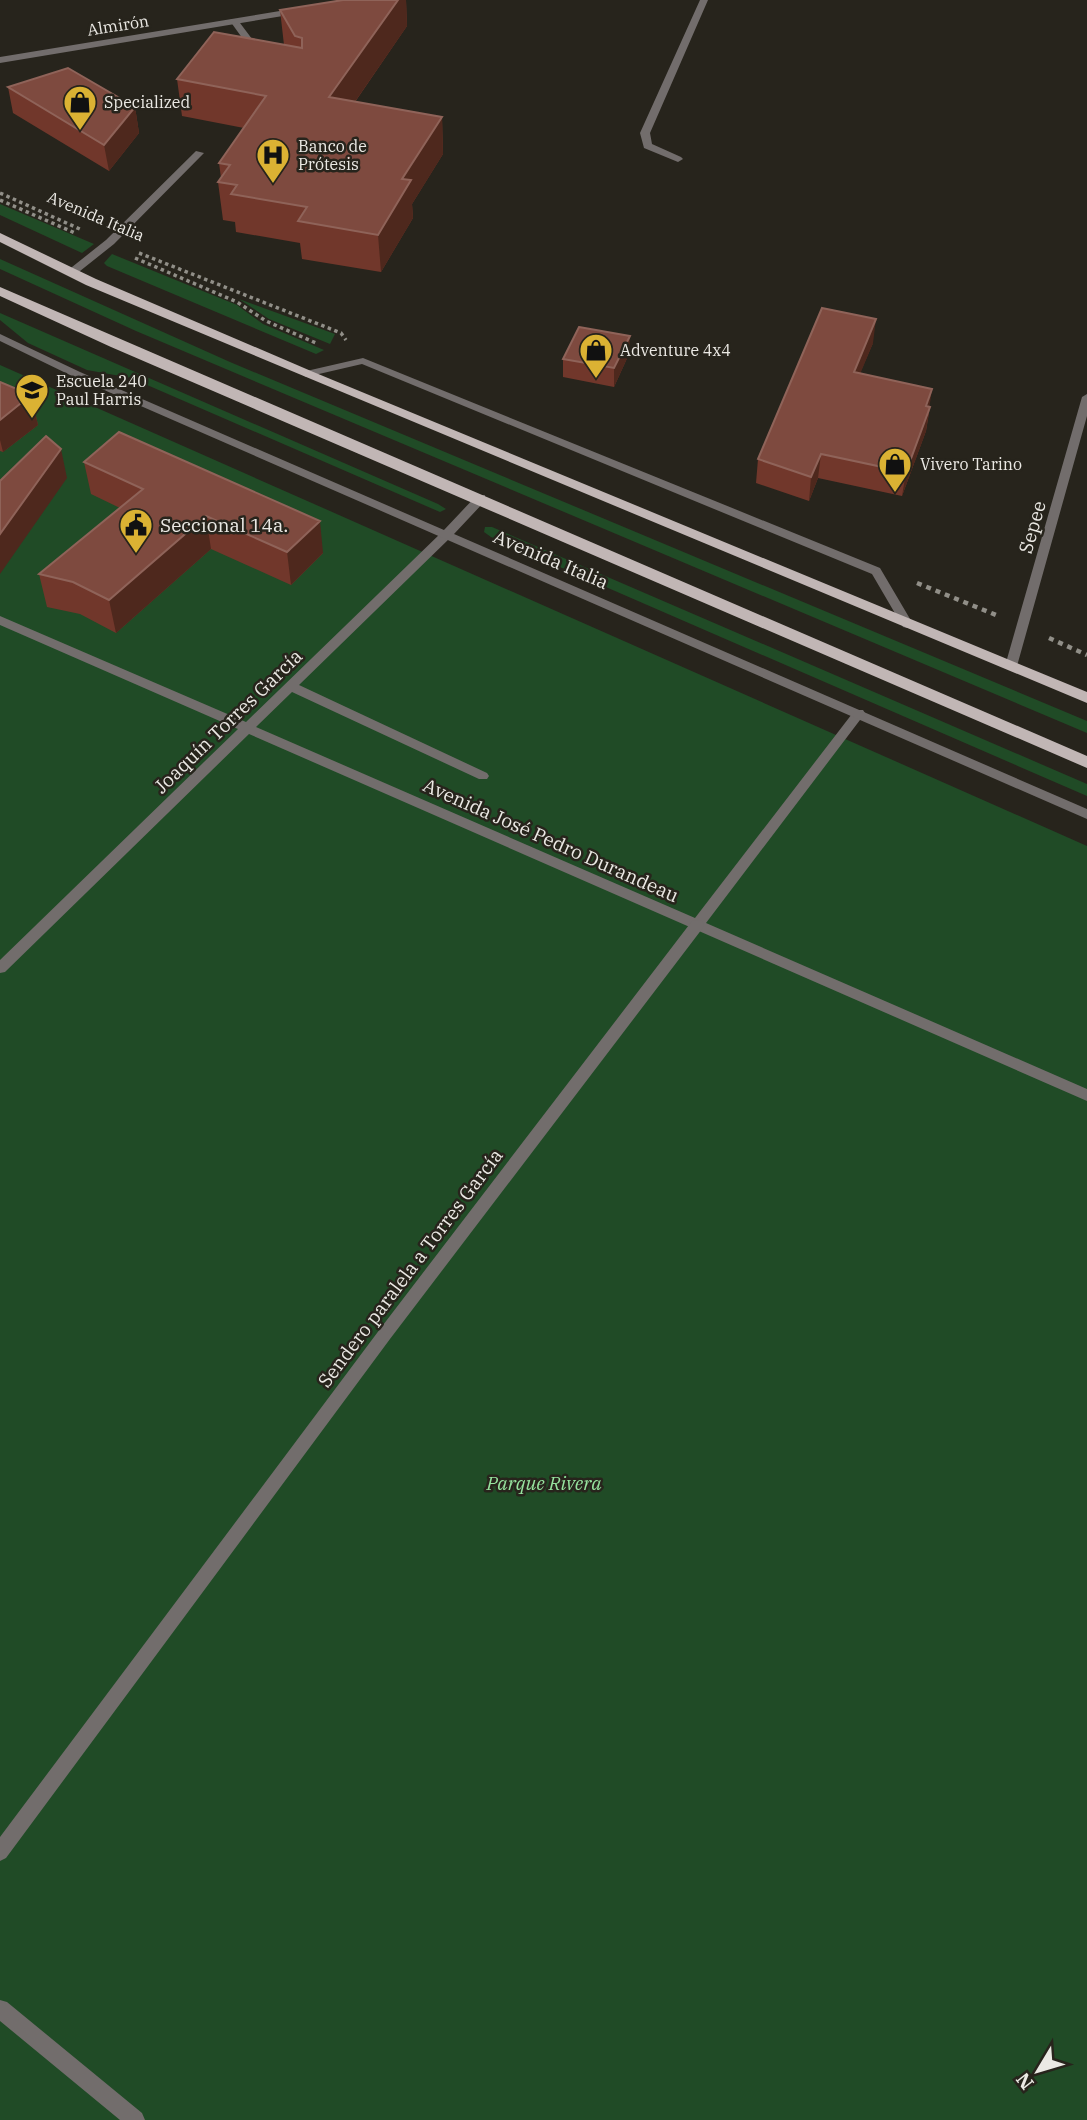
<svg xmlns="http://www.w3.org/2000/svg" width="1087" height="2120" font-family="'IBM Plex Serif',serif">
  <rect width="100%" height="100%" fill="#27241c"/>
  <path fill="#204b26" d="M0,204L94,244L82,253L0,215Z
    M112,254L237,305L263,324L324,350L316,354L107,266L104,263Z
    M0,259L230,362L1087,721V733L136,331L0,269Z
    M239,299L335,334L330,344L269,319Z
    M0,313L438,504L446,509L440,512L433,509L131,378L87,370L28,343L0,320Z
    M0,365L1087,846V2120H0Z
    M485,527H492L1087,784V796L491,537L484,532Z"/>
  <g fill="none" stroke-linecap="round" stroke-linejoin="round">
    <path stroke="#918f88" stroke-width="3.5" stroke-dasharray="3.5 3.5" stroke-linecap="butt" d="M0,193L82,230
      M0,200L75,233
      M139,253L341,333L346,340
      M135,258L237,302L266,321L316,343"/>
    <path stroke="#918f88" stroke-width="4.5" stroke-dasharray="5 5" stroke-linecap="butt" d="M917,583L996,615
      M1049,638L1087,655"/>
    <path fill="#726d6c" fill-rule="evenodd" d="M231,19H237L261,51L259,53H253L230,21Z
      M196,151L204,153L114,244L75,275H67V271L106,240Z
      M446,531L450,532V538L299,685L487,773L489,776L487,779H479L292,692L256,727L695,918L855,710H863L865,713L863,716L706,923L1087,1089V1101L249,734L5,972L0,973V960L238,729L0,625V616L246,722L442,532Z"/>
    <path fill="#726d6c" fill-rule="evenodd" d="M700,0H708L650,133L652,144L681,157L683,159L678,162L644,148L640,133Z
      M298,8L302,11L301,13L0,63V57Z
      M0,334L80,372L444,530L477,495H485V501L454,534L1087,809V819L72,376L0,341Z
      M363,358L880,568L913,624L907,628L903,627L872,574L362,364L306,377L301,374L302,372Z
      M1087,394V416L1017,666L1011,670L1005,666L1082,397Z
      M697,920L702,921L704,925L702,929L390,1339L6,1858L0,1861V1837L380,1329L692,921Z
      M0,2000L7,2002L142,2113L145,2120H120L0,2021Z"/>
    <path fill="#c1b6b5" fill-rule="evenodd" d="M0,233L96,279L311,371L1087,692V703L86,285L0,242Z
      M0,287L1087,756V768L111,347L0,296Z"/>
  </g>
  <path fill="#71372b" d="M398,0H406L407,26L355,102L442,117L443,154L412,204L413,218L381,272L302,259L300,243L236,232L235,222L223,220L218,182L221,178L219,163L244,128L182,116L177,79L284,45L280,10Z
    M8,87L135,107L139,133L109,171L13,113Z
    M873,343L860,373L930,407L926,431L902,496L818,478L809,501L756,483L758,459Z
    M629,354L614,387L563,377V359Z
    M0,382L31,395L38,425L3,452L0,451Z
    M84,462L323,553L291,585L211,549L116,633L80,614L47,607L39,574L120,508L91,494Z"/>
  <path fill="#4e281d" d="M398,0H406L407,26L332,135L329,97Z
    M135,107L139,133L109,171L104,145Z
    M442,117L443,154L412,204L413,218L381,272L378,235L402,179Z
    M876,319L873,343L851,396L854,372Z
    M630,336L629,354L614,387V368Z
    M932,389L926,431L902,496L906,472Z
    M31,395L38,425L3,452L0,440V420Z
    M61,449L67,478L0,574V534Z
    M821,454L818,478L809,501L811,477Z
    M206,516L211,549L116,633L109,600Z
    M320,521L323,553L291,585L287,552Z"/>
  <path fill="#7e4a3f" stroke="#8f6359" stroke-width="2" d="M343,0H398L329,97L442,117L402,179L411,180L378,235L298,221L307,207L231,194L237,185L218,182L230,165L219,163L266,96L177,79L214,32L302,48V38L295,36L280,10Z
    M68,68L135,107L104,145L8,87Z
    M822,308L876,319L854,372L932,389L926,406L930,407L906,472L821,454L811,477L758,459Z
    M579,327L630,336L614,368L563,359Z
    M0,382L31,395L0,420Z
    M119,432L320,521L287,552L206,516L109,600L73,582L39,574L143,489L84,462Z
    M46,436L61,449L0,534V481Z"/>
  <defs>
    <symbol id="shop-pin" viewBox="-11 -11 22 30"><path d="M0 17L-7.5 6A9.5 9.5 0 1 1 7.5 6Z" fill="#dbb233" stroke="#27241c"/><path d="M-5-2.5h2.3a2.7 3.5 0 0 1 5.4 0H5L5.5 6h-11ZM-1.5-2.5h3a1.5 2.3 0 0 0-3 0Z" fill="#111"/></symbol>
    <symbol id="hospital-pin" viewBox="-11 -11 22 30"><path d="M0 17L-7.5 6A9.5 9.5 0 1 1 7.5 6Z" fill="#dbb233" stroke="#27241c"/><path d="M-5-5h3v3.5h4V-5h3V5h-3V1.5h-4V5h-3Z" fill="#111"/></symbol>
    <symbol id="school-pin" viewBox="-11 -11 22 30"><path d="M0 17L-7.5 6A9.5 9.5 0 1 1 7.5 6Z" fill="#dbb233" stroke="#27241c"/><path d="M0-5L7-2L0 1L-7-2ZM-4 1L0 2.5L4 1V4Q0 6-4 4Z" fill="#111"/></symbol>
    <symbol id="civic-pin" viewBox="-11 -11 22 30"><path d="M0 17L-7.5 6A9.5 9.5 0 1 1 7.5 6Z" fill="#dbb233" stroke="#27241c"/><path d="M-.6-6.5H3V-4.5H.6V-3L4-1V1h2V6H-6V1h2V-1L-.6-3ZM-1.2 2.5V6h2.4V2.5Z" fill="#111"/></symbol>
  </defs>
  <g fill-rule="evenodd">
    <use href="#shop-pin" x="61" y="83" width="38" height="52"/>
    <use href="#hospital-pin" x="254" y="136" width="38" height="52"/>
    <use href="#shop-pin" x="577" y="331" width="38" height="52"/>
    <use href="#school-pin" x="13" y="371" width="38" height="52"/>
    <use href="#shop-pin" x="876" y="445" width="38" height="52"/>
    <use href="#civic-pin" x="117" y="506" width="38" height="52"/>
  </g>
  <g text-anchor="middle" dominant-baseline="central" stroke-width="5" stroke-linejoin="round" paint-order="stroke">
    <g font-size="16" fill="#ebe9e4" stroke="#27241c">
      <text transform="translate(118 25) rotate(-9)">Almirón</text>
      <text transform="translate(96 216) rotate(23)">Avenida Italia</text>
    </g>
    <g font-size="16" fill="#ebe9e4" stroke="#27241c" text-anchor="start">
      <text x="104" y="102">Specialized</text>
      <text x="298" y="146">Banco de<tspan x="298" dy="18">Prótesis</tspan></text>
      <text x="620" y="350">Adventure 4x4</text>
      <text x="56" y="381">Escuela 240<tspan x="56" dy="18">Paul Harris</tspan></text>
      <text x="920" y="464">Vivero Tarino</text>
    </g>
    <g font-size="19" fill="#ebe9e4" stroke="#27241c" text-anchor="start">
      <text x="160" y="525">Seccional 14a.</text>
    </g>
    <g font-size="19" fill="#ebe9e4" stroke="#27241c">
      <text transform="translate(1032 527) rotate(-74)">Sepee</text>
      <text transform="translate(551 559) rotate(23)">Avenida Italia</text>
      <text transform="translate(228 721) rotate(-44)">Joaquín Torres García</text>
      <text transform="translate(551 840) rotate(24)">Avenida José Pedro Durandeau</text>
      <text transform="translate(410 1268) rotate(-53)">Sendero paralela a Torres García</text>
    </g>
    <g font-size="19" font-style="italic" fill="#96e39e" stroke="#27241c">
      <text x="544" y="1483">Parque Rivera</text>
    </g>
  </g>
  <g transform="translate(1038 2071) rotate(232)" stroke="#27241c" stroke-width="5" paint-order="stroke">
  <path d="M0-5L12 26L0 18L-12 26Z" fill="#ebe9e4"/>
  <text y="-10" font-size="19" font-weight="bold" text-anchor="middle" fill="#ebe9e4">N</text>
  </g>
</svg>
